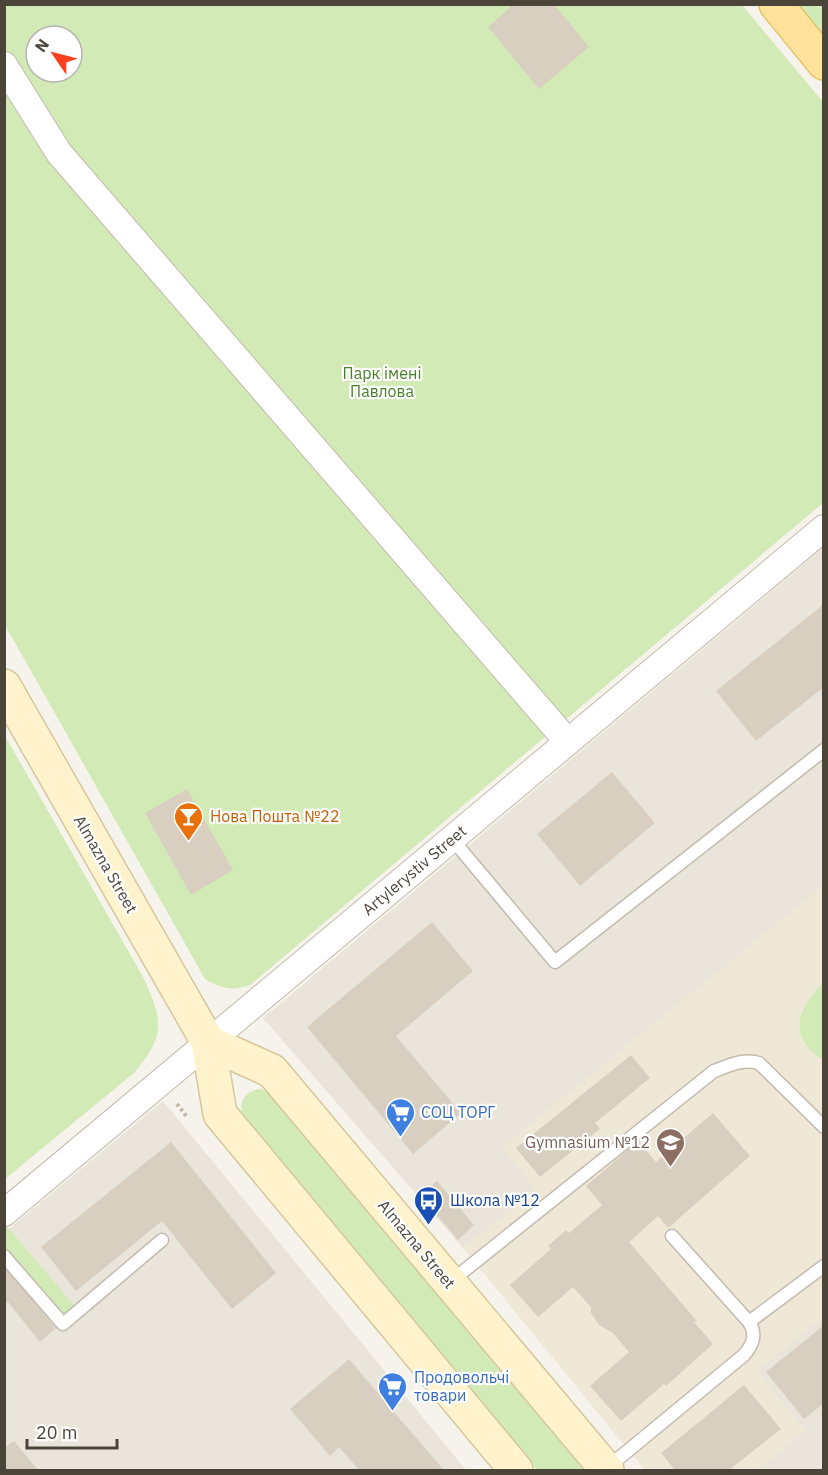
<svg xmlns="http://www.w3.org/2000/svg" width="828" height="1475" font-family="'IBM Plex Sans',sans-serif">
  <rect width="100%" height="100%" fill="#f6f3ec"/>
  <path fill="#eae5da" d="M823,548V1470H645L463,1248L263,1018Z
    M163,1101L466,1470H5V1232Z"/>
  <path fill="#efe8d6" d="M823,886V1317L757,1371L806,1431L757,1470H645L463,1248L536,1190L502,1147Z"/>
  <path fill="#d2eab5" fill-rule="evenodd" d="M4,5H742L823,102V503L250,985C234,991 220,989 205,979L5,625ZM36,36H72V72H36Z
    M796,5H823V38Z
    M5,736L142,975C163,1020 167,1034 134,1073L5,1179Z
    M823,983V1060C787,1037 797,1009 823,983Z
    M259,1089L268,1091L588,1470H537L245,1121C237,1106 242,1093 259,1089Z
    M4,1223L78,1310L63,1324L5,1256Z"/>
  <path fill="#d8cfc1" d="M514,4H554L589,47L539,89L488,27Z
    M824,604V687L756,741L716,691Z
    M612,772L655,823L580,886L537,834Z
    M187,789L233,870L191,895L145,813Z
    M432,922L473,971L396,1036L461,1113L413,1154L307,1027Z
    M631,1055L650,1078L595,1123L600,1129L540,1177L516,1148Z
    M713,1113L750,1156L668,1228L658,1216L629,1242L697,1321L694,1322L713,1344L666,1386L664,1384L621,1421L590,1386L629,1352L613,1333L599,1325L591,1313V1307L573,1287L538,1317L510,1285L551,1249L548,1246L566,1230L569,1233L602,1205L586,1186L638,1141L656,1162Z
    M171,1142L276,1273L232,1309L162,1221L76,1291L41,1247Z
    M437,1181L474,1225L458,1240L420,1195Z
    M7,1269L56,1328L40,1342L8,1302L4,1305V1271Z
    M824,1325V1403L804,1419L766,1372Z
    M349,1359L393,1411L444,1470H359L339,1447L330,1456L290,1409Z
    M744,1385L781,1429L729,1470H675L661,1453Z
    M14,1441L38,1470H4V1448Z"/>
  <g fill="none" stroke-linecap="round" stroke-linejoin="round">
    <defs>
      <path id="lane" d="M452,839L555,962L824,750
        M4,1256L63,1324L162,1240
        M450,1282L714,1071C728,1066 744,1058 759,1063L824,1127
        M749,1322L824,1266
        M607,1468L744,1355C753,1344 757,1335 749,1322L672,1236"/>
      <path id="street" d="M4,65L59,153L568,742
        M4,1213L824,528"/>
      <path id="secondary" d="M4,686L208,1042L220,1114L516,1470
        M208,1042L272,1071L607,1470"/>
      <path id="primary" d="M776,4L824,63"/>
    </defs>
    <use href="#lane" stroke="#c2bbae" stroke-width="15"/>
    <use href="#street" stroke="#c2bbae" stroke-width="28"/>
    <use href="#secondary" stroke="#d6c79b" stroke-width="36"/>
    <use href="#primary" stroke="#e6c16a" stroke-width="36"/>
    <path stroke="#c4b79f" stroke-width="4" stroke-dasharray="3 3" stroke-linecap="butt" d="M177,1104L187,1117"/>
    <use href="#lane" stroke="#fff" stroke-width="12"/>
    <use href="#street" stroke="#fff" stroke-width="26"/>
    <use href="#secondary" stroke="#fff3cd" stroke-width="33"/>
    <use href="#primary" stroke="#ffe39c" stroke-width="33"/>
  </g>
  <defs>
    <symbol id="bar-pin" viewBox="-11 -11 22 30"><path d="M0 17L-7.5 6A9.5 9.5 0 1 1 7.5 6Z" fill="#e8710a" stroke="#fff"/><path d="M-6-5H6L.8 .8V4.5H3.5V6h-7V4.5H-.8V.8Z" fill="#fff"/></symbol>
    <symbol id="supermarket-pin" viewBox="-11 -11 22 30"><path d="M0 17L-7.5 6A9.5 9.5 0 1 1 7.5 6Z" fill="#3f7fe0" stroke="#fff"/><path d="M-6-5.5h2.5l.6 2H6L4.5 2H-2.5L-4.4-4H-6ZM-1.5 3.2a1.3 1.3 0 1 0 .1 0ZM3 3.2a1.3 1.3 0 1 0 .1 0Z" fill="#fff"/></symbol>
    <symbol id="school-pin" viewBox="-11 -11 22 30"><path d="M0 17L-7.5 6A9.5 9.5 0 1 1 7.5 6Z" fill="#8d6e63" stroke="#fff"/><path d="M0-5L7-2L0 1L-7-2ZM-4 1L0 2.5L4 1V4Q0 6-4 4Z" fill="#fff"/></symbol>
    <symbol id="bus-pin" viewBox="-11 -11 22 30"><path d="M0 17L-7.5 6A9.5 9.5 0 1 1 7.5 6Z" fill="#1a4fb4" stroke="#fff"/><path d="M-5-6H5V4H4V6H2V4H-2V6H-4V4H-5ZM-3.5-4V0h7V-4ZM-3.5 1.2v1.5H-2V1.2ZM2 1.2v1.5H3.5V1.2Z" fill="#fff"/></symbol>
  </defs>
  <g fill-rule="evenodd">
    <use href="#bar-pin" x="172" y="800" width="33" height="45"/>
    <use href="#supermarket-pin" x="384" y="1096" width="33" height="45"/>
    <use href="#school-pin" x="654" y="1126" width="33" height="45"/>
    <use href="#bus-pin" x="412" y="1184" width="33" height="45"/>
    <use href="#supermarket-pin" x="376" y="1370" width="33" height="45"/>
  </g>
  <g text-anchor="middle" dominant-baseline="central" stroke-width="4.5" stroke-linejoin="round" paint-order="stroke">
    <g font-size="16" fill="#4a7f2a" stroke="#fff">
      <text x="382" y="373">Парк імені<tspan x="382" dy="18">Павлова</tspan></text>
    </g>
    <g font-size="16" fill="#c56008" stroke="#fff" text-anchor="start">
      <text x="210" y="816">Нова Пошта №22</text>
    </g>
    <g font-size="16" fill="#4b4439" stroke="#fff">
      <text transform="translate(106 864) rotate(60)">Almazna Street</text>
      <text transform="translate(414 870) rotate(-40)">Artylerystiv Street</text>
      <text transform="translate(417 1244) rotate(50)">Almazna Street</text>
    </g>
    <g font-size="16" fill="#366cbe" stroke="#fff" text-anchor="start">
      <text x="421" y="1112">СОЦ ТОРГ</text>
      <text x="414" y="1377">Продовольчі<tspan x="414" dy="18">товари</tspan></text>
    </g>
    <g font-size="16" fill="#785e54" stroke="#fff" text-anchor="end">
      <text x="650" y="1142">Gymnasium №12</text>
    </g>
    <g font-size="16" fill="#164399" stroke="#fff" text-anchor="start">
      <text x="450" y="1200">Школа №12</text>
    </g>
  </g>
  <rect width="828" height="1475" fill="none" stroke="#4b4439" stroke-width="12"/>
  <g transform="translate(54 54) rotate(305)"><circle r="28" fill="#ffffff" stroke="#b7b4b0" stroke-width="1.5"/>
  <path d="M0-4.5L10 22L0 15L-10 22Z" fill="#fc3f1d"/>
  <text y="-9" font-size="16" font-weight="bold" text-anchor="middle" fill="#4b4439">N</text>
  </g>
  <path d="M27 1439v9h90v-9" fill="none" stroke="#4b4439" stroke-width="3"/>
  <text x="36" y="1439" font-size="18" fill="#4b4439" stroke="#ffffff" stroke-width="4.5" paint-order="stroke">20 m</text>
</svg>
